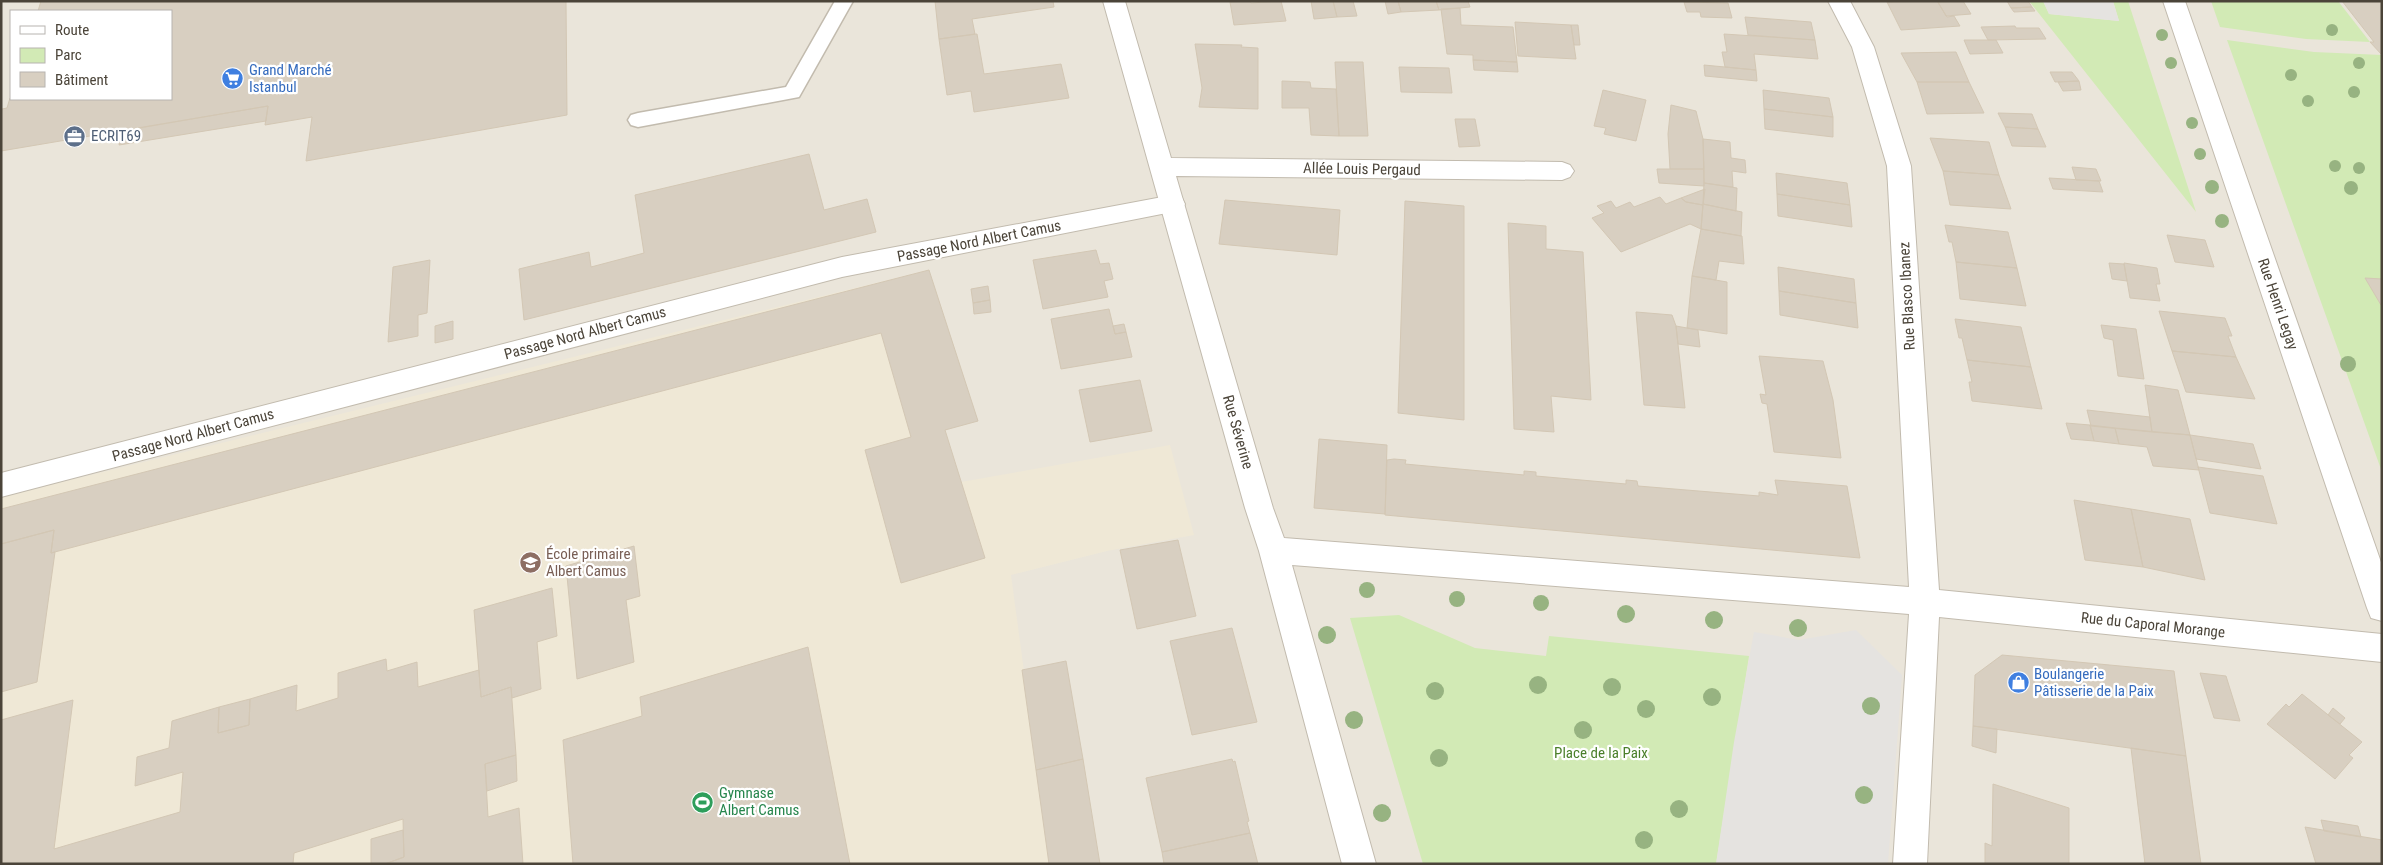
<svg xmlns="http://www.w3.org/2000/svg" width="2383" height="865" font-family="'Roboto Condensed',sans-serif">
  <rect width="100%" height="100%" fill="#f6f3ec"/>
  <path fill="#eae5da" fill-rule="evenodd" d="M1,1H2382V864H1ZM11,11H171V99H11Z"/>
  <path fill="#efe8d6" d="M929,270L978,421L945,430L961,482L1170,445L1194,535L1107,551L1011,575L1050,864H1V497Z"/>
  <path fill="#d2eab5" d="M2029,1H2043L2049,14L2119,21L2113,1H2128L2196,212Z
    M2211,1H2338L2370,42L2306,39L2220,27Z
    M2227,40L2314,52L2382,55V472Z
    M1399,615L1475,648L1546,656L1549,636L1749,656L1716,864H1423L1350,618Z"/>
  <path fill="#e5e3e0" d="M2043,1H2113L2119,21L2049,14Z
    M1856,630L1902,675L1888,864H1716L1734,742L1754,632L1799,640Z"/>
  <path fill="#d8cfc1" stroke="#d3c7b4" d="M41,1H566L567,115L306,161L312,117L265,125L268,106L1,151V113L2,109L7,108L10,98L171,99V11H38Z
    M935,1H1053L1054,7L972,19L975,34L939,39Z
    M1250,1L1251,3L1281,1L1286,21L1234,25L1230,2Z
    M1311,1H1333L1337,17L1314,19Z
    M1333,1H1353L1357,16L1337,17Z
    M1385,1H1398L1401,12L1388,14Z
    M1398,1H1436L1439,10L1401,12Z
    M1436,1H1468L1470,7L1439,10Z
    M1937,1L1947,17L1954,16L1960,26L1901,30L1887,2Z
    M1963,1L1971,14L1946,16L1938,2Z
    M2007,1H2028L2032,7L2011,8Z
    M2342,1H2382V55L2370,42H2374Z
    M1684,2L1728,3L1732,18L1701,17L1700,12H1687Z
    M2032,7L2035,11L2014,12L2011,8Z
    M1460,8L1461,25L1513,27L1517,62L1473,60V55L1447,54L1441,9Z
    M1745,17L1811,22L1815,40L1748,35Z
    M1515,22L1571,25L1576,59L1518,56Z
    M1571,25H1578L1580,45H1574Z
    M2015,26L2016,28H2039L2046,39L1988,40L1981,27Z
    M977,34L984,74L1061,64L1069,98L974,112L971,91L947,95L939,39Z
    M1724,34L1815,40L1818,59L1754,54L1756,70L1725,67L1722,52H1727Z
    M1964,40H1996L2003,53L1970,54Z
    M1195,44L1242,45L1241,47L1258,48V109L1199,107L1202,88Z
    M1956,52L1969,82H1917L1901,53Z
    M1473,60L1517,62L1518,72L1474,70Z
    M1335,62H1363L1368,136H1339Z
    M1704,65L1756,70L1757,81L1705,76Z
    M1399,67L1449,68L1452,93L1401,92Z
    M2050,72H2072L2079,81L2055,82Z
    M1282,81L1310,82L1311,88L1336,89L1339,136L1311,135L1309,108H1282Z
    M2079,81L2081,90L2063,91L2058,82Z
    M1917,82H1969L1984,113L1927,114Z
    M1603,90L1646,100L1636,141L1604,134L1606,128L1594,126Z
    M1763,90L1829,98L1833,117L1764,109Z
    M1671,105L1696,111L1703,139L1704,169H1670L1668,134Z
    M268,106L266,121L119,145L122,131Z
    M1764,109L1833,117V137L1765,129Z
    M1998,113L2032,114L2038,129L2005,127Z
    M1455,119H1475L1480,146L1459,147Z
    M2005,127L2038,129L2046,147L2012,146Z
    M1930,138L1989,142L1999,175L1943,171Z
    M1703,139L1730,142L1731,158L1745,160L1746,173L1732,171L1733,187L1704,183Z
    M809,154L824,210L867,199L876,232L524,320L519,269L589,252L591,267L644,253L635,195Z
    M2072,167L2096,169L2101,181L2076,180Z
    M1657,169H1704V186L1659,183Z
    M1943,171L1999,175L2011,209L1950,205Z
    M1776,173L1847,183L1850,205L1777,194Z
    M2049,178L2099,181L2103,192L2053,189Z
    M1704,183L1737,188L1736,211L1703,204Z
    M1705,189L1703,205L1686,202L1681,198Z
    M1777,194L1850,205L1852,227L1778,216Z
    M1660,197L1666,204L1681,198L1686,202L1703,205L1701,229L1690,224L1621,252L1592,218L1604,213L1597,206L1611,201L1616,208L1630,202L1634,207Z
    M1225,200L1340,210L1337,255L1219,244Z
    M1405,201L1464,206V420L1398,413Z
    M1703,204L1742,212L1741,236L1701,229Z
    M1508,223L1546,226V249L1583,252L1591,400L1551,396L1554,432L1514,429Z
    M1945,225L2008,232L2017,268L1956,262L1952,242H1949Z
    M1701,229L1742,236L1744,264L1719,261L1716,280L1692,276Z
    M2167,235L2205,240L2214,267L2175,262Z
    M1096,250L1100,264L1109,263L1113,279L1104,281L1108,297L1043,309L1033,260Z
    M430,260L427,313L418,315V336L388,342L393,267Z
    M1956,262L2017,268L2026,306L1960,299Z
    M2109,263L2124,264L2127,281L2112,279Z
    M2124,263L2157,268L2160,284H2156L2160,301L2130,298Z
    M1778,267L1854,279L1856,303L1779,291Z
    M929,270L978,421L945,430L985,558L901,583L865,450L911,437L881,333L51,553L54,530L1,544V509Z
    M1692,276L1727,282V334L1687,328Z
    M2365,278L2382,279V305H2381Z
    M988,286L990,300L973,303L971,289Z
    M1779,291L1856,303L1858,328L1780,315Z
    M990,300L991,312L974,314L973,303Z
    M1109,309L1115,334L1126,332L1132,357L1061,369L1051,319Z
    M2159,311L2225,318L2232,336H2228L2236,357L2172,351Z
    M1636,312L1672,315L1676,326L1685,408L1644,405Z
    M1955,319L2021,327L2031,367L1967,360L1962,338H1959Z
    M453,321V339L435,343V326Z
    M1124,324L1126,332L1115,334L1113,326Z
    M2101,325L2136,329L2144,379L2118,376L2113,340L2104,338Z
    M1676,326L1698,330L1700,347L1678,344Z
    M2172,351L2236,357L2255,399L2186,392Z
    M1759,356L1823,361L1833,400L1841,458L1774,452L1767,404L1762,403L1760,394L1766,395Z
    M1967,360L2031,367L2042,409L1972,401L1969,382H1972Z
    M1140,380L1152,431L1090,442L1079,390Z
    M2145,385L2178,390L2190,435L2152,432Z
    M2087,410L2150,417L2152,432L2091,426Z
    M2066,423L2090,425L2094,441L2071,439Z
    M2090,425L2115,428L2119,444L2094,441Z
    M2115,428L2190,435L2199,470L2153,466L2147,447L2119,444Z
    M2190,435L2253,444L2261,469L2196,459Z
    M1319,439L1387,445L1385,514L1314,508Z
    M1394,459L1406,460L1405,464L1524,475V471L1536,472V476L1626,484V480L1637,481L1638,486L1759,496V492L1778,495L1775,480L1847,486L1860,558L1385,515L1387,460Z
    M2198,467L2263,476L2277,524L2210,513Z
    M2074,500L2131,509L2143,567L2085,560Z
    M2131,509L2190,519L2205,580L2143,567Z
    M54,530L51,553L55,552L37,682L1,692V544Z
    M1178,540L1196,616L1137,629L1120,550Z
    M634,546L640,596L626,600L634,662L577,679L566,566Z
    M552,588L557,636L537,642L541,689L512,698L511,687L481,697L474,610Z
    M1232,628L1257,722L1192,735L1170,641Z
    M808,647L850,864H573L563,740L642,716L640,697Z
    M2002,655L2174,671L2186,756L1973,726L1975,675Z
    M386,659L387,671L417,662L418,687L479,670L481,697L511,687L516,755L485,764L488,817L519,808L523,864H385L404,857L403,819L294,853L293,864H1V720L73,700L54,849L180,812L183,772L135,786L137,757L169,748L172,721L219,707L218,733L249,725L250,699L297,685L296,711L338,698V673Z
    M1066,661L1083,759L1036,770L1022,670Z
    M2200,673L2226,676L2240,721L2214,718Z
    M2302,694L2362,742L2349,755L2353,758L2335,779L2267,724L2286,704L2289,707Z
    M250,699L249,725L218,733L219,707Z
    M2333,708L2345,718L2340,724L2328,715Z
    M1973,726L1997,729L1996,753L1972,746Z
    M2131,748L2186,756L2201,864H2145Z
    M516,755L517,781L487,791L485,764Z
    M1083,759L1100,864H1049L1036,770Z
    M1232,759L1233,762L1235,761L1249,821L1247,822L1250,833L1162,852L1146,778Z
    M1993,784L2069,808V864H1985V843L1992,846Z
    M2321,820L2358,826L2361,837L2324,831Z
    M2305,827L2382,840V864H2316Z
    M403,830L404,857L385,864H371V839Z
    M1250,833L1258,864H1164L1162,852Z"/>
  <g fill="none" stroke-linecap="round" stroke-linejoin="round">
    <defs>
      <path id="service" d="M835,1H853L799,97L638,127L631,125L628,120L631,115L638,113L786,87Z"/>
      <path id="pedestrian" d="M1173,195L1182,198L1185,204L1182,210L842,277L1,497V473L842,257Z"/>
      <path id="minor" d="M1103,1H1125L1171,158L1562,162L1570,165L1574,171L1570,177L1562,180L1176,176L1273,508L1284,538L1909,587L1887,166L1852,47L1828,1H1850L1874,47L1911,166L1939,590L2382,634V662L1939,617L1927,864H1893L1909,614L1292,565L1376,864H1342L1259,551L1245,508Z
        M2163,1H2185L2382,565V621L2371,618L2367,608Z"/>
    </defs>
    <use href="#service" stroke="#c2bbae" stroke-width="3"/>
    <use href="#pedestrian" stroke="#c2bbae" stroke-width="2"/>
    <use href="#minor" stroke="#c2bbae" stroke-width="2"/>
    <use href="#service" fill="#fff" fill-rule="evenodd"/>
    <use href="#pedestrian" fill="#fff" fill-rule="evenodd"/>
    <use href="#minor" fill="#fff" fill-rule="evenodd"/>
  </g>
  <g fill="#97b381">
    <circle cx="2332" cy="30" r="6"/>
    <circle cx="2162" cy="35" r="6"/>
    <circle cx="2171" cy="63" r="6"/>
    <circle cx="2359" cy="63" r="6"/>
    <circle cx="2291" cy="75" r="6"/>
    <circle cx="2354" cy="92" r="6"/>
    <circle cx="2308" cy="101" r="6"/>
    <circle cx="2192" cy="123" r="6"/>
    <circle cx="2200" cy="154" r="6"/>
    <circle cx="2335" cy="166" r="6"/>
    <circle cx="2359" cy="168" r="6"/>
    <circle cx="2212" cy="187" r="7"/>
    <circle cx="2351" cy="188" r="7"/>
    <circle cx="2222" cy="221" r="7"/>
    <circle cx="2348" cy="364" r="8"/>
    <circle cx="1367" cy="590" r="8"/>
    <circle cx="1457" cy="599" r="8"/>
    <circle cx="1541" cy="603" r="8"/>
    <circle cx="1626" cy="614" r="9"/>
    <circle cx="1714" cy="620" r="9"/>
    <circle cx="1798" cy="628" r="9"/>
    <circle cx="1327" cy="635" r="9"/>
    <circle cx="1538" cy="685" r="9"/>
    <circle cx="1612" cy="687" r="9"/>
    <circle cx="1435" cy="691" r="9"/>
    <circle cx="1712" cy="697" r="9"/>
    <circle cx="1871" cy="706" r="9"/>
    <circle cx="1646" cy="709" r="9"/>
    <circle cx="1354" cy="720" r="9"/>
    <circle cx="1583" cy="730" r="9"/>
    <circle cx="1439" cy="758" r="9"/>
    <circle cx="1864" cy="795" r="9"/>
    <circle cx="1679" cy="809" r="9"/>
    <circle cx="1382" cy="813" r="9"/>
    <circle cx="1644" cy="840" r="9"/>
  </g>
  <defs>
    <symbol id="supermarket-disc" viewBox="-11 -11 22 22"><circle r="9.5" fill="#3f7fe0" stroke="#fff"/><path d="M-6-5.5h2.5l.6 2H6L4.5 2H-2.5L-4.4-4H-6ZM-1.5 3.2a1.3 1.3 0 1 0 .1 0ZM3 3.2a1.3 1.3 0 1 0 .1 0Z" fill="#fff"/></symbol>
    <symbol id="office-disc" viewBox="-11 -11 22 22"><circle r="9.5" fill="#5c6f8a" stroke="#fff"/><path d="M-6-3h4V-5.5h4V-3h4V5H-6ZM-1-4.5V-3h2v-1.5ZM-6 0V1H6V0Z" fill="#fff"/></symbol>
    <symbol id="school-disc" viewBox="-11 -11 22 22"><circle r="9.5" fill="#8d6e63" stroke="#fff"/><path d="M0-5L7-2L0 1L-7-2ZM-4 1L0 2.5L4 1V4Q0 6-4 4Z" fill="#fff"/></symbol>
    <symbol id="shop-disc" viewBox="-11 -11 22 22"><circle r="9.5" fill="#3f7fe0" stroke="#fff"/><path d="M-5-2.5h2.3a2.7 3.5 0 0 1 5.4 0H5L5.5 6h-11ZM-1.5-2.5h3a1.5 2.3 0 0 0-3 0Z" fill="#fff"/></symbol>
    <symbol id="stadium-disc" viewBox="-11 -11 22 22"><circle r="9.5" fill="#2e9e5b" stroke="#fff"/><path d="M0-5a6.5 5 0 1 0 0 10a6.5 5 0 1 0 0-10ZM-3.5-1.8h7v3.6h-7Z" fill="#fff"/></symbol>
  </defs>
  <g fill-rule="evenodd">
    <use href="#supermarket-disc" x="220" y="66" width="25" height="25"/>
    <use href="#office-disc" x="62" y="124" width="25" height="25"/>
    <use href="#school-disc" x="518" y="550" width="25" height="25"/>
    <use href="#shop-disc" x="2006" y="670" width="25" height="25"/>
    <use href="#stadium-disc" x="690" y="790" width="25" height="25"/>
  </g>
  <g text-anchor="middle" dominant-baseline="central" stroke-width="4.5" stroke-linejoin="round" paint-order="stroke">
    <g font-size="15" fill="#366cbe" stroke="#fff" text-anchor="start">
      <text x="249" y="70">Grand Marché<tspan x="249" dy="17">Istanbul</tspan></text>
      <text x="2034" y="674">Boulangerie<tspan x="2034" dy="17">Pâtisserie de la Paix</tspan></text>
    </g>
    <g font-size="15" fill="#4e5e75" stroke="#fff" text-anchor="start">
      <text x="91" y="136">ECRIT69</text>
    </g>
    <g font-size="15" fill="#4b4439" stroke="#fff">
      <text transform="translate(1362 169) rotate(1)">Allée Louis Pergaud</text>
      <text transform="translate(979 241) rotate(-11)">Passage Nord Albert Camus</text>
      <text transform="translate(1907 296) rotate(-93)">Rue Blasco Ibanez</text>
      <text transform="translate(2278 304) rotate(71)">Rue Henri Legay</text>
      <text transform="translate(585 333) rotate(-15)">Passage Nord Albert Camus</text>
      <text transform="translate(1238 432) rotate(74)">Rue Séverine</text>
      <text transform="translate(193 435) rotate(-15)">Passage Nord Albert Camus</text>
      <text transform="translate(2153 625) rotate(6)">Rue du Caporal Morange</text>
    </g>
    <g font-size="15" fill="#785e54" stroke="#fff" text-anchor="start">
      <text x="546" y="554">École primaire<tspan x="546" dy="17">Albert Camus</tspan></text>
    </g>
    <g font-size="15" fill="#4a7f2a" stroke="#fff">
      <text x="1601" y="753">Place de la Paix</text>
    </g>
    <g font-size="15" fill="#27864d" stroke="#fff" text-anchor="start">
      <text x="719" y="793">Gymnase<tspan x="719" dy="17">Albert Camus</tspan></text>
    </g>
  </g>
  <rect width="2383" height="865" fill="none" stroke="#4b4439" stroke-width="5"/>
  <rect x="10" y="10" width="162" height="90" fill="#ffffff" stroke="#b7b4b0"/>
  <rect x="20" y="26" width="25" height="8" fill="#ffffff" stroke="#b7b4b0"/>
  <text x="55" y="35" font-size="15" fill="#4b4439">Route</text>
  <rect x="20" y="48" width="25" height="15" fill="#d2eab5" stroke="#b7b4b0"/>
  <text x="55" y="60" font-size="15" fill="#4b4439">Parc</text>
  <rect x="20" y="72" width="25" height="15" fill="#d8cfc1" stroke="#b7b4b0"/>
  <text x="55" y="85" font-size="15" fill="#4b4439">Bâtiment</text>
</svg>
